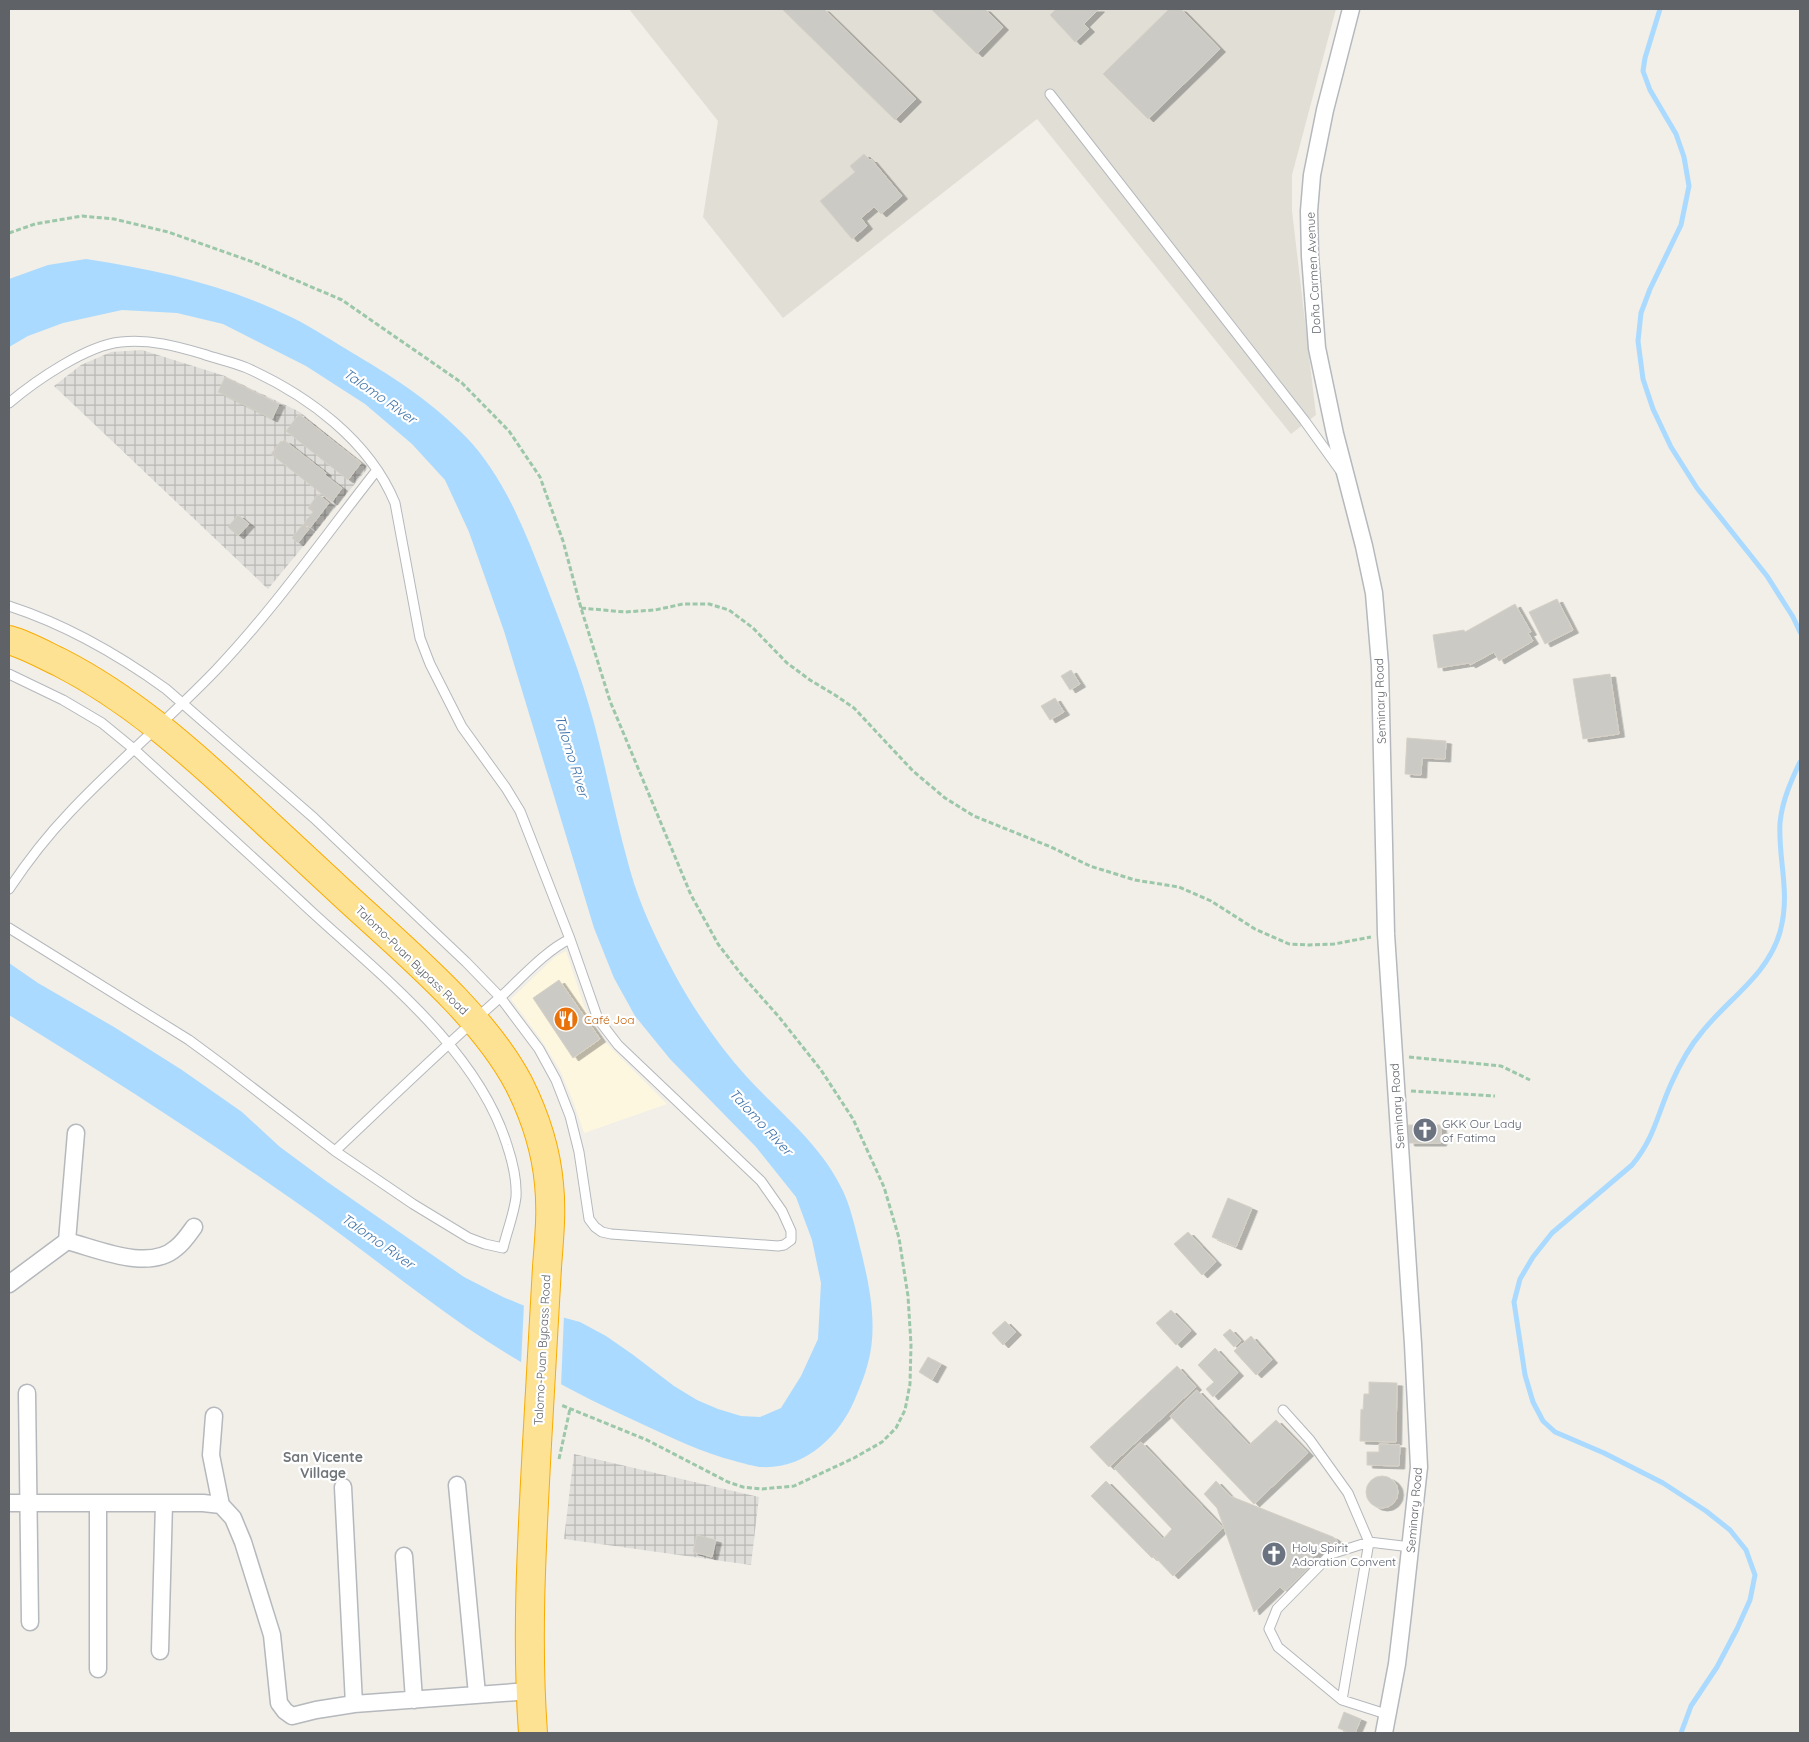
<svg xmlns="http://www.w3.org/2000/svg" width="1809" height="1742" font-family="Quicksand,sans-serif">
  <defs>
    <pattern id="industrial-grid" width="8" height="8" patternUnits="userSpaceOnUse" patternTransform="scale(1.25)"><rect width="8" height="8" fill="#e0deda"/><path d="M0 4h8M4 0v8" fill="none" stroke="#b9b8b5"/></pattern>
    <filter id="shadow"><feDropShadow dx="5.5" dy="3" stdDeviation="0" flood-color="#0004"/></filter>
  </defs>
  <rect width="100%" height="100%" fill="#f1efe8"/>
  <path fill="#fef7e0" d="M566,951L584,1006L599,1036L667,1104L584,1133L573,1101L560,1070L540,1038L511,999L555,957Z"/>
  <path fill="url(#industrial-grid)" d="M142,350L225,376L300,412L368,468L268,589L54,386L81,365L111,352Z
    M574,1454L759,1497L751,1565L564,1539Z"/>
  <path fill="#e1ded6" d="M629,9H1336L1292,175V211L1316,415L1291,434L1037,119L783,318L703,217L718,121Z"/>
  <path fill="#aadaff" d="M86,259C158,270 226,285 291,317C314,328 335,343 356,355C398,380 433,403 467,438C504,477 525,531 544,580C562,627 581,674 594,723C607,772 616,821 630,870C640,906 657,941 674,973C694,1010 719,1046 746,1076C780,1113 822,1145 843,1191C850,1206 854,1223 858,1239C868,1279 879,1322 868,1363C865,1375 860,1387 855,1399C839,1437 804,1470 760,1467C758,1467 737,1462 735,1461C703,1453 672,1438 642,1424C581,1396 521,1365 466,1327C407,1286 352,1241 293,1200C200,1135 105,1074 9,1015V963L38,983L114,1027L182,1070L242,1112L280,1147L326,1181L464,1277L503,1297L532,1309L580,1322L606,1336L632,1354L674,1386L697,1400L718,1409L741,1416L760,1417L781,1408L801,1376L818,1339L821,1283L812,1240L796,1197L756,1147L670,1059L635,1016L614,978L594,928L504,631L469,532L445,480L412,444L365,404L306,366L223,324L177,313L122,310L63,323L28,336L9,347V279L48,265Z"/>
  <path fill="#f1efe8" d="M524,1303L564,1315L561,1387L521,1365Z"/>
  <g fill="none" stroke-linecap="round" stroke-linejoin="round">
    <path stroke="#aadaff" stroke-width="5" d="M1660,9L1645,58L1643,71L1650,90L1676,134L1684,157L1689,186L1681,225L1650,289L1641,313L1638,341L1643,379L1653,409L1671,447L1697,488L1767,576L1793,617L1800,632
      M1681,1733L1691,1706L1717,1667L1737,1629L1750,1600L1755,1575L1746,1550L1730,1530L1706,1511L1663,1483L1604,1453L1555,1432L1543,1421L1533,1402L1525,1375L1514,1302L1520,1279L1533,1257L1552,1233L1632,1165C1655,1137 1657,1115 1671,1084C1679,1066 1689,1047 1702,1032C1728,999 1768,975 1780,932C1791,892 1778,861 1780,823C1782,801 1791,781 1800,762"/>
  </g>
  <path fill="#cccac5" stroke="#d6d1c6" filter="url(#shadow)" d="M782,9H824L916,99L895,120Z
    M931,9H985L1003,27L977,54Z
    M1056,9H1099L1084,24L1089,29L1075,42L1050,15Z
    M1169,9H1181L1220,49L1148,119L1103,74Z
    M864,154L870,160L871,159L902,196L881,214L874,207L861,218L867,226L852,239L820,201L855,172L850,166Z
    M225,377L279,404L272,419L218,392Z
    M299,414L361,463L348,480L286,431Z
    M284,440L326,473L325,475L342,488L332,502L271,454L281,441L282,442Z
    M318,494L329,503L310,528L304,523L313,512L308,508Z
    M238,515L249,524L238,536L228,527Z
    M303,524L309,529L298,543L292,538Z
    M1557,599L1573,630L1545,644L1529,612Z
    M1515,604L1531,632L1528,633L1533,641L1499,661L1494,652L1470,665L1469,663L1438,668L1433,635L1464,630L1465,632Z
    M1071,670L1080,684L1070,690L1061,676Z
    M1610,674L1619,734L1583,739L1573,679Z
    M1055,698L1064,712L1050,720L1041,706Z
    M1407,738L1446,741L1445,759L1422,758L1421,775L1405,774Z
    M559,980L600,1039L573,1058L533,998Z
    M1408,1125H1441V1143H1409Z
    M1228,1198L1252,1208L1236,1247L1212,1237Z
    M1188,1232L1216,1262L1202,1275L1174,1244Z
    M1171,1310L1191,1331L1176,1345L1156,1323Z
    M1005,1321L1016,1332L1003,1345L992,1333Z
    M1230,1329L1241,1341L1234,1347L1223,1335Z
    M1251,1336L1272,1360L1256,1375L1234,1351Z
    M1215,1348L1238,1373L1213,1397L1206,1389L1214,1382L1198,1365Z
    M928,1357L941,1364L932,1380L919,1372Z
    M1177,1366L1196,1387L1109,1467L1090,1447Z
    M1369,1382L1397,1383L1396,1442L1360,1441L1361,1409L1363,1410L1364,1394H1369Z
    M1197,1390L1249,1445L1276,1420L1308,1453L1254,1504L1170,1416Z
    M1141,1442L1223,1528L1173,1576L1154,1556L1152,1558L1091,1496L1106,1481L1163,1539L1172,1529L1114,1468Z
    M1379,1444L1400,1445L1399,1466L1367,1465V1452H1379Z
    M1366 1492a16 16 0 1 1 32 0a16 16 0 1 1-32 0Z
    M1216,1481L1230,1496L1333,1537L1338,1541L1333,1546L1329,1541L1307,1562L1311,1566L1298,1579L1285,1591L1280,1587L1254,1612L1217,1508L1204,1494Z
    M697,1535L716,1540L712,1557L693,1552Z
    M1344,1712L1361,1719L1355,1733H1350L1338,1728Z"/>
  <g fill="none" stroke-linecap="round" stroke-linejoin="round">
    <defs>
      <path id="lane" d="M1050,94L1304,420L1340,470
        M9,403C35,381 87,345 121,342C150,339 176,346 203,354C217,359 233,362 247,368C307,395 369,440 395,503L420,638L430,664L462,727L506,788L520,811L570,939L598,1019L618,1045L761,1181L782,1211L791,1231V1240L784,1245L778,1246L611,1234L602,1232L595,1227L589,1219L579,1152L570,1116L556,1080L539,1049L500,997L466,962L314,818L166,689C119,655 64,624 9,606
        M9,674L63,700L102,723L135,750C194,804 254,858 313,913C383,977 478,1051 507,1145C512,1160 517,1180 516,1197C514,1214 507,1231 503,1248L485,1244L469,1238L413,1204L335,1151L223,1065L189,1040L9,928
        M9,889C27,862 47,836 70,812C116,763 169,719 216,670C275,608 324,537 377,470
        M335,1151C391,1098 447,1044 505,993C523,976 548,949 570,939
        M1283,1410L1310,1440L1348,1493L1369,1542L1342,1700
        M1386,1714L1342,1700L1278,1647L1269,1629L1277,1609L1331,1554L1369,1542L1411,1547"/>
      <path id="street" d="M1351,9L1325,110L1312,175L1309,211L1310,256L1317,348L1335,434L1364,546L1374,593L1380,665L1386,934L1413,1344L1419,1467L1403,1613L1397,1664L1384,1733
        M67,1241C98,1249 149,1272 176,1248C183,1243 189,1234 194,1227
        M9,1284L67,1241L76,1133
        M27,1393L30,1622
        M214,1416L211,1455L221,1505L233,1518L243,1542L272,1635L279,1703L285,1711L292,1716L316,1710L354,1704L530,1691
        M457,1485L477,1694
        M343,1487L354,1704
        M9,1503H203L221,1505
        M404,1556L414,1700
        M160,1651L164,1503
        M98,1669V1503"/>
      <path id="highway" d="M9,640C27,645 44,655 61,663C129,698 186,748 242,800C275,831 308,861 341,892C400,947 482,1013 519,1084C534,1114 546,1150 549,1184C552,1212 549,1240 547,1267
        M533,1733C526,1637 532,1540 537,1444"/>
    </defs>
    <use href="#lane" stroke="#b5b8bc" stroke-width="11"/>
    <use href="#street" stroke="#b5b8bc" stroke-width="19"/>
    <use href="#highway" stroke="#f9ab00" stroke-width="30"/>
    <path stroke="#9cc7a9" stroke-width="3" stroke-dasharray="5 2.5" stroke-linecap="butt" d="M9,233L35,224L82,216L114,219L168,232L253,262L342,300L462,383L509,431L540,477L563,541L581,608L610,701L691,895L718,944L741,974L779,1017L821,1070L853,1119L884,1187L899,1238L908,1296L911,1345L910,1384L905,1410L896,1428L882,1442L854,1458L794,1486L762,1489L743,1487L728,1482L647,1440L561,1405
      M581,608L625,612L655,610L683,604H709L729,610L753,628L787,663L810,680L835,695L854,708L913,771L945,798L974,816L1051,847L1090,866L1135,880L1179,887L1211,901L1255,929L1289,944L1309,945L1334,944L1371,937
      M1409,1057L1501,1066L1530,1080
      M1411,1091L1495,1096
      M559,1459L570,1409"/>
    <use href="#lane" stroke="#fff" stroke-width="9"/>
    <use href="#street" stroke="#fff" stroke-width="16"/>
    <use href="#highway" stroke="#fde293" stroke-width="28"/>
    <defs>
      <path id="highway-bridge" d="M537,1444L547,1267"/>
    </defs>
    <use href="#highway-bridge" stroke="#f9ab00" stroke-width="30" stroke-linecap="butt"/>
    <use href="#highway-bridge" stroke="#fde293" stroke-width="28"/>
  </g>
  <defs>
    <symbol id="restaurant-disc" viewBox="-11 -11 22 22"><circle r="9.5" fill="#e8710a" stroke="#fff"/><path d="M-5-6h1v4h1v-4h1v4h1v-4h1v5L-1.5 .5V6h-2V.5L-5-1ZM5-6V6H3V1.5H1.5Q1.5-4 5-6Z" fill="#fff"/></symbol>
    <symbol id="church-disc" viewBox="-11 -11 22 22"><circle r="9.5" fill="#6b7280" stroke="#fff"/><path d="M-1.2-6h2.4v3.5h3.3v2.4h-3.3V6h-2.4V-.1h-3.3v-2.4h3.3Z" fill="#fff"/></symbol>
  </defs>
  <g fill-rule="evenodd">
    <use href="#restaurant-disc" x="552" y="1005" width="28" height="28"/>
    <use href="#church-disc" x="1411" y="1116" width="28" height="28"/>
    <use href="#church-disc" x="1260" y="1540" width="28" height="28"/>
  </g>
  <g text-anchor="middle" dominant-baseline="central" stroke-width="4.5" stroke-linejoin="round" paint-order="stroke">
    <g font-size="12" fill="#5f6368" stroke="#fff">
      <text transform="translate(1313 273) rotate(-93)">Doña Carmen Avenue</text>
      <text transform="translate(1380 701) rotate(-92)">Seminary Road</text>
      <text transform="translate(412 960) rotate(44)">Talomo-Puan Bypass Road</text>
      <text transform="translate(1397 1106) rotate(-94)">Seminary Road</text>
      <text transform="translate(542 1350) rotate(-87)">Talomo-Puan Bypass Road</text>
      <text transform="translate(1414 1510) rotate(-85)">Seminary Road</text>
    </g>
    <g font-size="12" fill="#c56008" stroke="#fff" text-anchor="start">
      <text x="584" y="1019">Café Joa</text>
    </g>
    <g font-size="12" fill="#5b616d" stroke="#fff" text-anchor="start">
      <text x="1442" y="1123">GKK Our Lady<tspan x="1442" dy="14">of Fatima</tspan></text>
      <text x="1292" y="1547">Holy Spirit<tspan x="1292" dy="14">Adoration Convent</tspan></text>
    </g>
    <g font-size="14" font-style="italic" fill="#4174aa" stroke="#fff">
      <text transform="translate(380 396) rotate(35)">Talomo River</text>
      <text transform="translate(572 756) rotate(73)">Talomo River</text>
      <text transform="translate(761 1122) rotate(47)">Talomo River</text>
      <text transform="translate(378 1241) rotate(35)">Talomo River</text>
    </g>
    <g font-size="14" font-weight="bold" fill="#70757a" stroke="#fff">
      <text x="323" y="1457">San Vicente<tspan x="323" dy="16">Village</tspan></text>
    </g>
  </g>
  <rect width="1809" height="1742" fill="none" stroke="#5f6368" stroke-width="20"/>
</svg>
